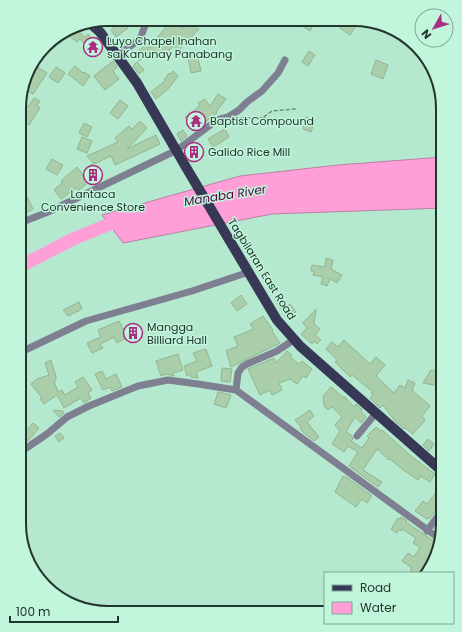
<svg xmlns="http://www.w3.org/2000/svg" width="462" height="632" font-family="Poppins,sans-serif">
  <rect width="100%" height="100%" fill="#b4e8cf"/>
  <path fill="#fe9fd8" stroke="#bc7fa4" d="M443,157V208L272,214L123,243L102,215L240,176L338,165Z"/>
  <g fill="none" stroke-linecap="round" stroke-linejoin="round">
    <path stroke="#fe9fd8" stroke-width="13" d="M19,267L73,239L125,218"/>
  </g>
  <path fill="#aacea9" stroke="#92b590" d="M316,20L310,31L300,25L303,21Z
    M345,20H360L350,35L340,28Z
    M174,22L182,28L188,22H192L199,29L178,51L174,46L161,57L154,50L139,61L134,54L146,45L149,48L169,23Z
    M119,23H125L128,28L116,37L111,30Z
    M74,27L85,37L88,34L98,46L92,52L80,39L77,42L64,32Z
    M309,51L315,55L308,66L302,62Z
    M197,54L201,71L191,73L188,56Z
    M376,60L388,65L383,79L371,74Z
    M113,61L117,67L113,71L119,79L105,90L94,76Z
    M137,62L144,70L139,74L133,66Z
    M34,65L47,73L33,94L23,88Z
    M75,66L83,73L84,72L90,76L83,86L68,74Z
    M56,67L65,73L58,83L49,77Z
    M173,71L178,76L169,88L156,99L151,92L165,81L164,80L169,73L171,74Z
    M218,94L226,99L216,112L217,113L195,130L185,117L200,106L198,103L205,99L210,106Z
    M34,98L40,101L37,106L40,108L29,125L20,118V103L28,107Z
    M120,100L128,106L118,119L110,113Z
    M306,117L315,120L311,132L303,129Z
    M140,121L147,128L127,149L156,135L160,144L115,165L111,156L94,164L87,156L118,142L115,138L129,126L132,129Z
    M84,123L92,127L87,137L79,133Z
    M225,129L229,137L213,147L208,139Z
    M183,130L187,136L181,141L177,134Z
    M82,137L92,141L87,153L77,149Z
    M197,143L204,153L190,161L184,151Z
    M52,159L63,165L57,175L46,169Z
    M92,164L99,174L98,176L100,178L91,185L89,182L79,190L76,188L61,199L54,190L63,182L61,181L77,167L83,175Z
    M20,182L33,209L26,213L20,202Z
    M326,258L333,260L331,269L342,275L337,283L330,279L327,286L321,284L323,277L313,275L314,272L311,271L312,265L325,267Z
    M241,295L247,304L237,311L231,303Z
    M281,295L287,306L290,304L296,312L286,317L274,298Z
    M79,302L82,309L68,316L63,310Z
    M316,309L314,324L320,329L315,335L321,340L317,344L314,341L312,344L301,334L307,328L303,323Z
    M263,316L273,330L272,331L280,343L231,367L226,351L238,346L234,337L254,329L250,324Z
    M119,321L123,329L134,324L140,338L133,342L130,336L117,343L114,337L100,344L103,348L92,353L87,343L101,337L98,330Z
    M344,340L370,364L376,357L385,365L376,376L394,393L400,385L405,388L408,380L415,383L412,390L430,406L422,416L425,420L413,434L405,428L404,429L394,420L383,405L380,408L370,398L373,395L371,393L373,392L352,375L350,377L335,362L337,360L326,349L332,342L338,347Z
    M206,349L212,366L196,372L198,378L191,377L190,374L187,376L184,366L197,361L193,353Z
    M287,351L292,355L290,357L299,364L302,361L312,369L306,378L303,376L297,384L290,379L279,383L282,390L272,395L270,390L260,395L248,369L274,358L276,363Z
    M178,354L183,370L173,373L174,376L167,374L161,376L156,361Z
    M51,360L56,377V380L54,381L58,392L62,390L65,395L78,387L75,382L83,377L92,390L88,393L91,398L84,403L81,398L64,408L57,395L44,404L40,399L42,398L31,384L37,379L49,375L45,363Z
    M222,368L232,369L230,382L221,381Z
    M431,370L442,372L439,386L423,383Z
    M102,371L106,379L116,374L122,387L112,391L110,387L103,390L95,374Z
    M331,387L343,397L344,396L354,407L356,404L362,409L361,411L366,417L361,423L355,417L346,432L352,436L353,439L351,441L362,448L369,438L367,436L376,427L381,431L382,430L411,456L435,474L430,482L421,476L418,480L402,469L390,459L389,460L377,449L363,470L382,482L378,487L349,466L358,452L348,446L344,452L332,444L340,431L335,425L342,417L332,407L328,410L324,406L323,396Z
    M218,392L231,395L226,408L214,404Z
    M53,410L63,411L64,413L59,417Z
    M310,410L314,416L307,422L319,437L314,441L304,433L300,428L301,427L295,420Z
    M33,423L39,428L28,441L22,435Z
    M60,433L64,438L59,442L55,436Z
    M428,439L434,444L429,451L423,445Z
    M343,476L348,478L372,496L367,503L362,499L356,507L335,492Z
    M443,484V504L439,506L430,518L427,519L415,511L423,501L427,504Z
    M401,517L407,521L406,522L438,544L431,564L430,563L423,573H415L411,571V567L402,561L408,553L414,557L420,547L413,543L416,538L402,529L401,531L399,529L397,533L391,529L398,518L400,519Z
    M443,518V530L441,534L435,529Z"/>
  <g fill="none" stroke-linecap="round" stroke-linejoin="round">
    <path stroke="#6c917f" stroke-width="1.5" stroke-dasharray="4 2" stroke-linecap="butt" d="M240,118H262L272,111L296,109
      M262,118L289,120H298"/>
    <path stroke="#7f7f92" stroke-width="7" d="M117,56L140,39L146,23
      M20,223L48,212L177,150L213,123L220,119L228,117L239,110L247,102L262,91L278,73L285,60
      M19,353L86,321L192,291L249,272
      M236,390L238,373L242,367L247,364L277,351L295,339
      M357,436L376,413
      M19,453L47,434L67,417L89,406L138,386L168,380L198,384L236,390L440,539
      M427,531L443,509"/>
    <path stroke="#373756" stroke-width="10" d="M91,24L100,32L137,83L190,174L277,320L300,346L443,472"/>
  </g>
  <defs>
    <symbol id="temple-ring" viewBox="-11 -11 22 22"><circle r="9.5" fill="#c1f5dc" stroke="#aa2f83" stroke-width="1.5"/><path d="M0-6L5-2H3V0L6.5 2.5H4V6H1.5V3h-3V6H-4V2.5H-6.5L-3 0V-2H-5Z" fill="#aa2f83"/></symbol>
    <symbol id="building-ring" viewBox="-11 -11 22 22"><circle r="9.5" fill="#c1f5dc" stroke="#aa2f83" stroke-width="1.5"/><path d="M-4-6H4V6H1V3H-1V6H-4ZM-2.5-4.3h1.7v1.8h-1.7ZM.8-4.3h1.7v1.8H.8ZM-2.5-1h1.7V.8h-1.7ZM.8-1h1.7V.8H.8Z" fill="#aa2f83"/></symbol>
  </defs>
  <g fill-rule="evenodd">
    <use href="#temple-ring" x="82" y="36" width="22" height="22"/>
    <use href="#temple-ring" x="185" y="110" width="22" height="22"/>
    <use href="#building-ring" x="183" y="141" width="22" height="22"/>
    <use href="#building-ring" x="82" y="164" width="22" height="22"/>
    <use href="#building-ring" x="122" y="322" width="22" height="22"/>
  </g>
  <g text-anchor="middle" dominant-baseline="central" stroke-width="3" stroke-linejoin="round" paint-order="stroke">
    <g font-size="11" fill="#21352c" stroke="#c1f5dc" text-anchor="start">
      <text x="107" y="41">Luyo Chapel Inahan<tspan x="107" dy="13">sa Kanunay Panabang</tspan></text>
      <text x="210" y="121">Baptist Compound</text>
      <text x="208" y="152">Galido Rice Mill</text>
      <text x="93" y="194" text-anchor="middle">Lantaca<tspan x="93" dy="13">Convenience Store</tspan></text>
      <text x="147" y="327">Mangga<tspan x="147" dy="13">Billiard Hall</tspan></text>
    </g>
    <g font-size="11" fill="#21352c" stroke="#c1f5dc">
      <text transform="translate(262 269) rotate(58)">Tagbilaran East Road</text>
    </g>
    <g font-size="12" font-style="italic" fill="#5a0542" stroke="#c1f5dc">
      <text transform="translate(225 195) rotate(-9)">Manaba River</text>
    </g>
  </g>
  <path d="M0 0H462V632H0ZM108 26H354A82 82 0 0 1 436 108V524A82 82 0 0 1 354 606H108A82 82 0 0 1 26 524V108A82 82 0 0 1 108 26Z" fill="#c1f5dc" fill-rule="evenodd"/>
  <path fill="none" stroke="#21352c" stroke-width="2" d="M108 26H354A82 82 0 0 1 436 108V524A82 82 0 0 1 354 606H108A82 82 0 0 1 26 524V108A82 82 0 0 1 108 26Z"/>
  <rect x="324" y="572" width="130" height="52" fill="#c1f5dc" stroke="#81a896"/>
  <rect x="332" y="585" width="20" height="6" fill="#373756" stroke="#81a896"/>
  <text x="360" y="592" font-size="12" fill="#21352c">Road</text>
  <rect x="332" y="602" width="20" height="12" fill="#fe9fd8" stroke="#81a896"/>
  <text x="360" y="612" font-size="12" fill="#21352c">Water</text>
  <g transform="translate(434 28) rotate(231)"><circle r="19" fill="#c1f5dc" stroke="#81a896"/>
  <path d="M0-3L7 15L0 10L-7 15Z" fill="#aa2f83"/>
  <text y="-6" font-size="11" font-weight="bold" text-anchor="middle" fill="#21352c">N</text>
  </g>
  <path d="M10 616v6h108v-6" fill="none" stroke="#21352c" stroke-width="2"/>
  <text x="16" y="616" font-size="12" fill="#21352c" stroke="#c1f5dc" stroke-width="3" paint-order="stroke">100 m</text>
</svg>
